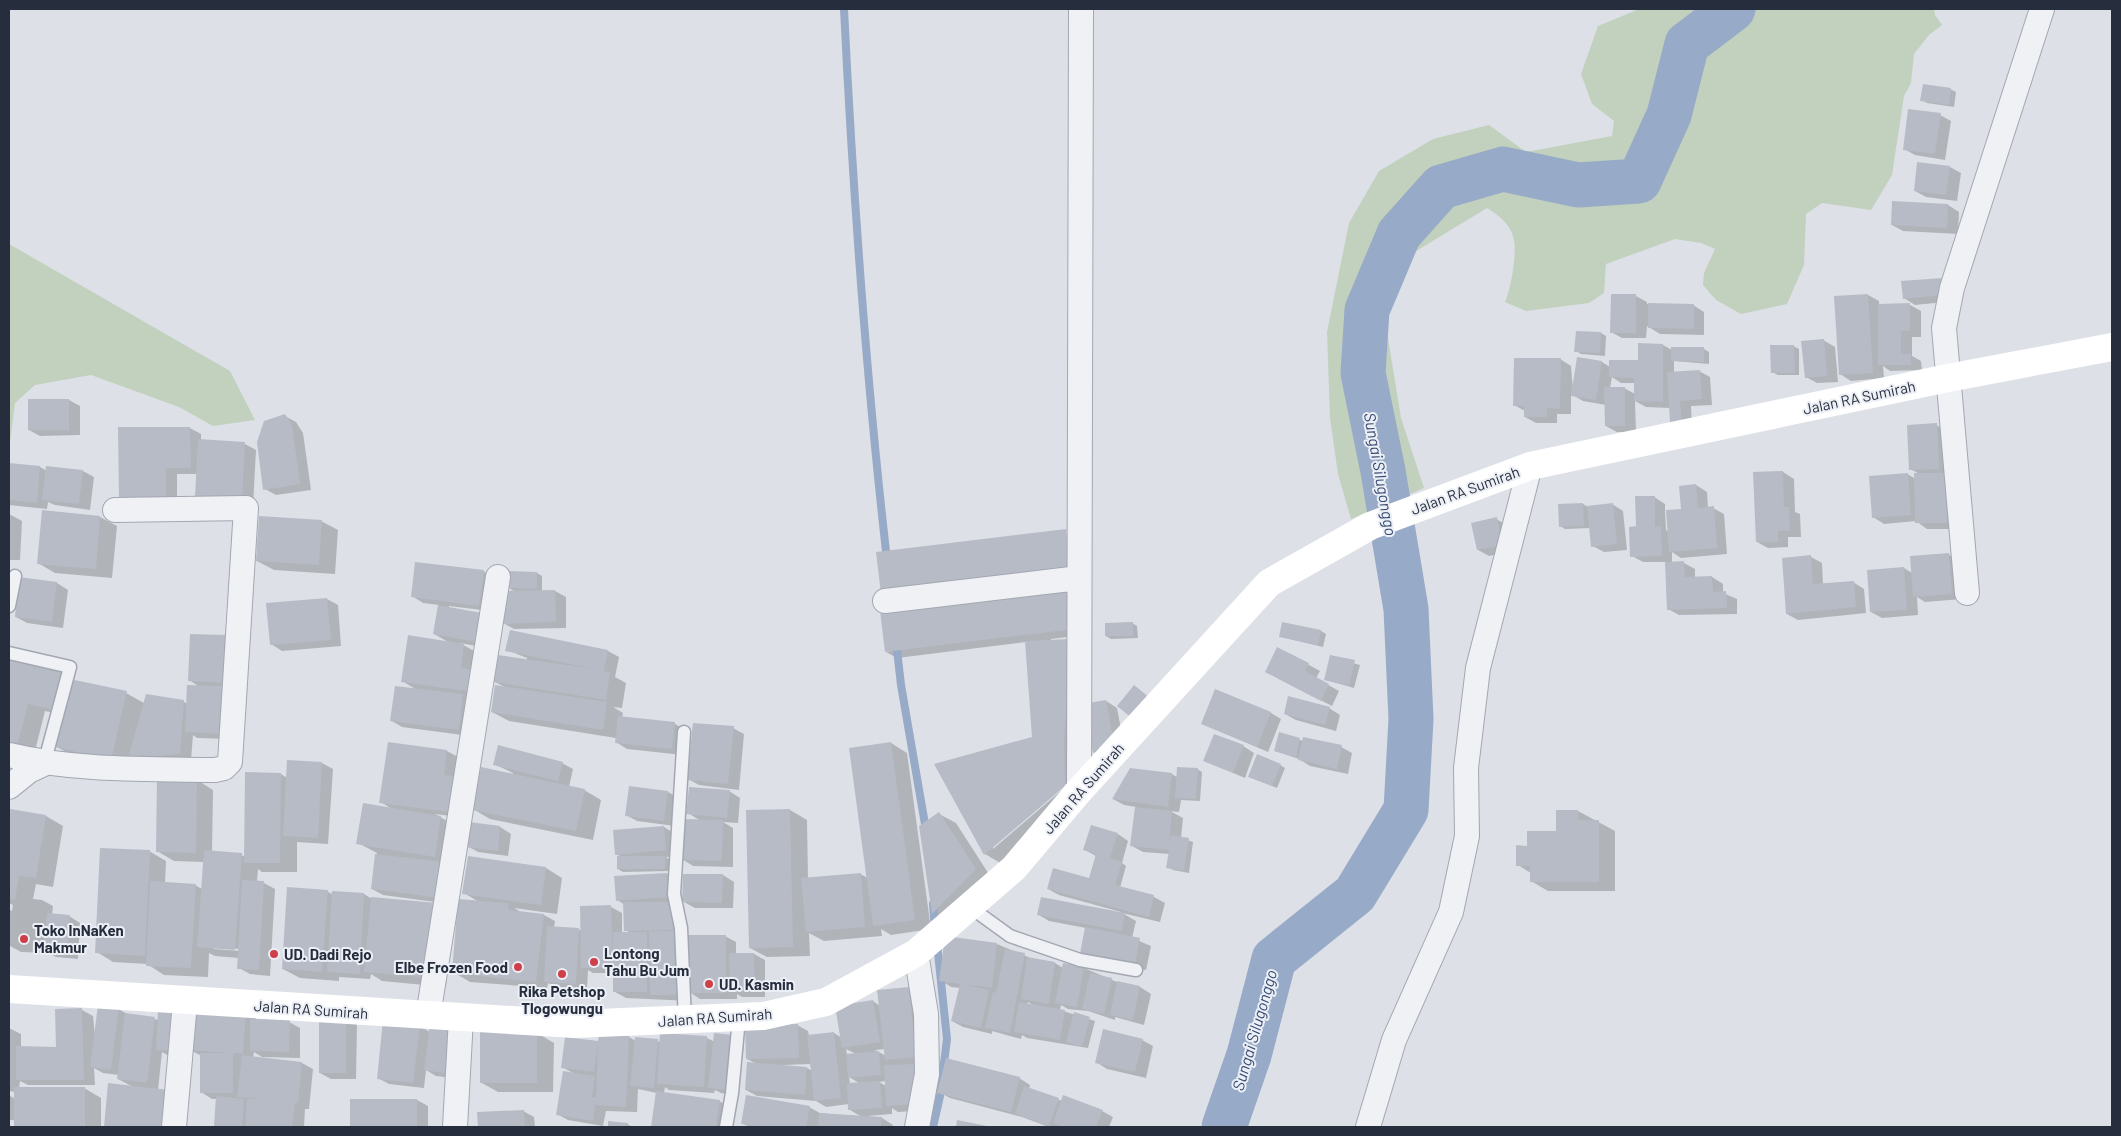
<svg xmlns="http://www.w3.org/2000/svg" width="2121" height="1136" font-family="Barlow,sans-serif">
  <rect width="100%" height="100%" fill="#dde0e7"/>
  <path fill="#c1d1be" d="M1639,9H1934L1935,15L1942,25L1929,35L1914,54L1911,83L1904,96L1892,175L1871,210L1822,203L1806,214L1804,265L1787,304L1741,314L1716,300L1703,285L1704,273L1715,249L1701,243L1675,239L1606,264L1604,293L1589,303L1526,311L1505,302C1511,288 1518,251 1513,236C1509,223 1498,215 1487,208L1403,259L1386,326L1401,418L1424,488L1351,519L1338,474L1330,418L1327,332L1349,223L1379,171L1433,139L1489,125L1526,152L1612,136L1614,121L1592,104L1581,74L1598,26Z
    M9,244L230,371L255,420L213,426L179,407L91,375L35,385L15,403L9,451Z"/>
  <path fill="#0003" fill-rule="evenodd" d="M1950,89L1956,92L1954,107L1927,103L1922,100Z
    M1940,115L1951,121L1945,160L1915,155L1904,149Z
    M1950,167L1961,173L1957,201L1926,197L1915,191Z
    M1948,205L1959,212L1958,234L1903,231L1892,225Z
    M1943,279L1955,301L1915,305L1904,298Z
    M1868,295L1879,301V305H1910L1921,311V337H1912V356L1921,361L1922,370L1890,371L1883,366L1884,378L1851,381L1840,374Z
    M1636,296L1647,302V304L1693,305L1704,312V335L1660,334L1647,326L1646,338H1622L1611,332Z
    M1577,332L1601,333L1606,336L1605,356L1581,354L1576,351Z
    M1823,340L1835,347L1838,382L1817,383L1806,377Z
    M1640,345H1663L1672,350L1704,349L1709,352V364L1674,361V373L1699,371L1710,377L1712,405L1691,406L1692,427L1682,428L1671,421L1670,408L1646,407L1635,401L1636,432H1617L1606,426V405L1583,401L1571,394V414H1557V423H1536L1525,417V411L1514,405L1560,359L1571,366L1573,390L1578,359L1602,362L1610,367L1639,361ZM1612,377L1621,383H1635V394L1624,388H1610Z
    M1793,346L1799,349V375H1778L1772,372Z
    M69,400L80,406V435L40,436L29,430Z
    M285,416L296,422L303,433L311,490L276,495L265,489Z
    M1936,425L1947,431L1958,529H1927L1916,521L1884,524L1873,517L1907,474L1916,479L1920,474L1910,469Z
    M190,428L201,434V441L245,444L256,450L253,506L197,474H177V504L121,498Z
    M40,467L47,471V467L83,471L94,477L90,510L55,505L48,502L47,509L9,505V469Z
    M1783,472L1794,479L1795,512L1800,514L1801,537H1788V547L1768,548L1757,542Z
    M1696,485L1707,492L1708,508H1713L1724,514L1727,554L1681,558L1672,552V563H1684L1695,569V578L1712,577L1723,584V593L1737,599V614L1679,615L1668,609L1667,562H1643L1632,556L1637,528L1654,497L1665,504V511L1682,510ZM1665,511H1668L1669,532L1666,530Z
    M1583,504L1588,507L1612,504L1623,511L1627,550L1604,552L1593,546L1591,528L1565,529L1560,526Z
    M43,512L100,517L117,526L112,578L55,573L38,563Z
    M9,514L22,521L20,560H9Z
    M1496,519L1507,525L1512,551L1489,556L1478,550Z
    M321,521L338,530L335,574L274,570L257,561Z
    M1948,554L1959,561L1962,599L1925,602L1917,597L1918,615L1882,618L1871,612L1904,568L1912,573Z
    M1811,557L1822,563L1823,584L1853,582L1864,589L1866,613L1798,620L1787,614Z
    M483,571L494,578L490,611L449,606V608L493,649L460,643L481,655L470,736L402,727L392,721L417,690L402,681L450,643L434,634L439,605L423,603L412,596Z
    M508,572L537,573L542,576V591H555L566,597V628L514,629L503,623L515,592L508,587Z
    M20,579L57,583L68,590L63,628L27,623L16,617Z
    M1080,595L1084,635L1051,639V641L1071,640L1086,799L1007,867L985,854L1034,738L1026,642L897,658L886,652ZM1069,781L1070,783L993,849V846Z
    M327,599L338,605L341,646L282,651L271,644Z
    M1132,623L1137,626L1138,638L1111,639L1106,636Z
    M1321,631L1326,634L1323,647L1281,637Z
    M225,636L236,643L232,739L197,738L193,735L191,760L73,756L57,747L64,715L45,711L34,755L9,749V658L73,681L126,693L144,703L183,701L187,704L200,687L189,680Z
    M1278,648L1320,671L1316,678L1339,691L1332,706L1277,678Z
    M507,650L608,651L619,657L615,677L626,683L622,708L613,707L623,713L622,718L675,724L686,730L683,755L627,749L616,742V738L509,721L492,712L505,687L495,682L527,661V658Z
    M1331,657L1360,665L1354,688L1326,680Z
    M1106,701L1117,708L1124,745L1105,758L1094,752Z
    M1329,708L1340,715L1336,731L1296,720L1285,714Z
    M1271,713L1281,719L1268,752L1203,724Z
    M733,728L744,734L739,790L699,785L688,779Z
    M1280,734L1303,741L1341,747L1352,753L1348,774L1310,766L1299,759L1275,751Z
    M389,743L447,751L458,757L459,817L435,814L457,827L450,904L383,895L372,889L377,853L358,843L392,809L381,802Z
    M891,743L907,753L931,929L891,935L881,929L882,936L824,941L809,933L810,956L767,957L750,948L790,810L807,820L808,879L860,874L868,878Z
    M1243,746L1254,753L1245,778L1205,761Z
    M322,763L333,769L328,844L297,842V872H262L258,869L257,882L264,883L275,889L270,976L250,974L239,968V958L215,956L209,953L208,977L164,975L147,964L113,962L97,952L149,851L166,861L165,883L195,885L202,889L204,862L174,861L157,851L197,780L213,790L212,852L241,855L246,857L281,774L287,778ZM214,947L242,949L241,951L214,949Z
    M562,763L573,769L569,787L584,790L601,800L593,840L490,819L473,809L513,775V773L494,764Z
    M1280,765L1285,768L1277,788L1255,779Z
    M1197,769L1202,772L1200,801L1181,800L1179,812L1170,811L1183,818L1181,838L1193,842L1189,873L1173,870L1168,867L1170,854L1143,852L1132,846L1136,807L1124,805L1113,799L1131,770L1172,774L1178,778Z
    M630,787L668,792L679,798L675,826L637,821L626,815Z
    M729,791L740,798L738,823L723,822L733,828V867L693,866L682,859L701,821L688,813Z
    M11,810L46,816L63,826L53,887L36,884L33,899L42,900L53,906L52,915L69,916L80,923L78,959L56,957L49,953L21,952L10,946L9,909L12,911L13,905L9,903V824Z
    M1578,811L1615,831V891H1548L1531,881V873L1518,865L1529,847L1557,832Z
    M939,814L956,823L992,879L950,923L933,913L920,826Z
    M470,824L500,827L511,834L508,856L478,852L467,846Z
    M664,827L675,834L677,856L666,857L670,860V871L623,872L618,869L622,857L616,854L615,831Z
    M1118,834L1128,841L1122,863L1126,866L1120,888L1154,897L1165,903L1160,922L1122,913L1136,921L1132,938L1151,946L1146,970L1093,959L1086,928L1049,921L1039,915L1120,914L1121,912L1059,895L1048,889L1090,879L1096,856L1085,850Z
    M546,868L562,878L557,914L514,908L523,913L544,915L555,921L554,928L581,930L611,907L622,913V933H631L625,930V905L617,900L667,874L678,880L684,935L689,938L725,936L736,942V954H754L765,960V997H742L737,994V999H700L691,993V1001L626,998L615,992V973H593L588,970L587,989L556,987L548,983L547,988L470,982L453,972L479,902L464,893Z
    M723,875L734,882L733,908H695L684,902Z
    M327,891L333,895L364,894L372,899L453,914L446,987L382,981L371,974L370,979L339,977V981L300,978L283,969Z
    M946,937L997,944L1033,959L1055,963L1063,968L1064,964L1084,968L1117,982L1140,987L1151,994L1144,1025L1115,1017V1020L1088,1011L1068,1009L1061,1005L1060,1010L1095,1021L1088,1048L1027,1038L1022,1035L1021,1039L992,1031V1034L963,1027L952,1021L960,988L951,987L940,980ZM1028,1002L1035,1006L1027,1005Z
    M909,988L920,994L928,1110L898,1112L892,1108V1114L867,1116L882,1118L893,1125L892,1127H749L742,1123L809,1107L820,1113L862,1117L850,1110L849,1104L826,1107L816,1101L757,1096L746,1090L757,1064L747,1059L797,1025L808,1031L809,1036L834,1033L842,1038L873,1001L880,1006ZM846,1049L856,1054L847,1055ZM885,1049L886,1056L875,1050ZM811,1064L812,1071L807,1068L783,1066V1065ZM849,1077L859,1083L850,1084ZM886,1081V1086L879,1082Z
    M118,1009L129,1015L159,1020L176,1011L169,1056L162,1052L158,1090L183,1127H105L109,1085L133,1087L118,1079L119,1075L103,1073L94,1068L95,1085H28L20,1081L19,1089L84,1088L101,1098V1127H15V1120H9V1095L15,1099V1092L9,1091V1028L21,1034V1048H57L82,1010L93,1016L95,1037Z
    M245,1012L256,1018V1021L289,1022L300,1028V1058L262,1057L254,1052L253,1058L302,1063L313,1069L309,1109H305L304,1127H215L217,1099H212L201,1092L202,1056L188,1049Z
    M346,1018L357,1025L356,1079H331L320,1073Z
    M419,1026L430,1032L461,1079L436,1076L426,1070L424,1088L389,1084L378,1078Z
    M537,1033L554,1043L553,1092H498L482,1083Z
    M629,1037L636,1041V1038L661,1042L707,1038L715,1042L733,1037L744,1043L738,1096L721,1093L715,1090L714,1093L669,1090L665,1087L664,1093L719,1101L730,1107L727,1127H652L657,1093L638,1089L637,1112L606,1111L603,1126L568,1120L557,1114L573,1073L562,1067L600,1042Z
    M1142,1040L1153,1046L1146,1078L1107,1069L1096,1062Z
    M1019,1078L1030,1085L1029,1089L1062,1101L1102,1111L1113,1117L1109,1127H1049L1022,1117L950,1098L939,1092Z
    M351,1100H417L428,1106V1127H351Z
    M523,1111L534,1117L535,1127H479L478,1113Z
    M609,1122L627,1124L633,1127H609Z"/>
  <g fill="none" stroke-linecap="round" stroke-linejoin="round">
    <path stroke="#97aac7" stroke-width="8" d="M844,9C853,193 866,377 887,560
      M896,641L901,685L926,830
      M933,904L935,929
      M933,1127L940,1096L947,1039L937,943"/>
    <path stroke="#97aac7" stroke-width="45" d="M1224,1127L1249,1055L1274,959L1355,894L1406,810L1411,719L1406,609L1383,471L1363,373L1367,310L1399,234L1441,187L1503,169L1578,185L1639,181L1669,115L1687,44L1733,9"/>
  </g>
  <path fill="#b7bbc6" d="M1923,84L1951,88L1949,105L1920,101Z
    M1908,109L1941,113L1935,154L1903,150Z
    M1917,162L1950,166L1946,195L1914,191Z
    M1892,201L1948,204L1947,228L1891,225Z
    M1943,278L1945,295L1903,299L1901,281Z
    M1611,294H1636V333H1610Z
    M1868,294L1873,373L1839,375L1834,296Z
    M1648,303L1694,304V329L1648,328Z
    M1910,303V331H1901V354H1911V365H1878V304Z
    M1576,331L1601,332L1600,353L1574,352Z
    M1824,339L1827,376L1805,378L1801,341Z
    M1638,343L1663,344V402L1634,401V378L1609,377V360H1638Z
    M1770,345H1794L1795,373H1771Z
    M1671,347H1704V362L1671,361Z
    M1577,357L1602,361L1596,400L1571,396Z
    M1514,358H1561L1560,409L1547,408V417H1524V406H1513Z
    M1700,370L1702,399L1680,401L1682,421L1670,422L1667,372Z
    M1604,387H1625V426H1605Z
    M28,399H69V430H28Z
    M285,414L292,425L300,484L263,490L257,442L264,421Z
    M1937,423L1939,469L1909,470L1907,425Z
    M118,427H190L191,468H166V498L119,499Z
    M198,439L245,442L242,500L195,497Z
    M9,463L40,466L37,503L9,500Z
    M46,466L83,470L79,504L42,500Z
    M1783,471L1784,507H1789L1790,531H1778V542H1756L1753,472Z
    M1908,473L1911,515L1872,518L1869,476Z
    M1914,473H1947V523H1915Z
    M1696,484L1698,508L1714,506L1717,548L1669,552L1666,510L1681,509L1679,486Z
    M1635,496H1655V526H1661L1662,556L1630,557L1629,527L1636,526Z
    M1583,503L1584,526L1559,527L1558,504Z
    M1613,503L1617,544L1591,547L1587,506Z
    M42,510L100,516L96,569L37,564Z
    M259,516L322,520L319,565L256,561Z
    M1497,517L1502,545L1477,550L1471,523Z
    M1066,529L1070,571L881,594L876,552Z
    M1949,553L1952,594L1913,597L1910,556Z
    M1811,555L1813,584L1854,581L1856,607L1786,614L1782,558Z
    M1684,561L1685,577L1712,576L1713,592L1726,591L1727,608L1667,610L1665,562Z
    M415,562L484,570L479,606L411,597Z
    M1904,567L1907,610L1870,612L1867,570Z
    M507,571L537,572V589L507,588Z
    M19,577L57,582L52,622L15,617Z
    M1069,587L1074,629L885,652L880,611Z
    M555,590L556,622L502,624L501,591Z
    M327,598L331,640L270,645L266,603Z
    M438,605L487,614L482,643L433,634Z
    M1133,622V636H1105V623Z
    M1282,622L1321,630L1318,645L1279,637Z
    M510,630L608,650L604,671L610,672L606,700L494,682L498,655L595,669L505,651Z
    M190,634L226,635L224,683L188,681Z
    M408,635L464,644L461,668L477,670L474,692L401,682Z
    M1071,639L1064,741L1065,786L984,855L934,764L1032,737L1025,641Z
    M1277,647L1309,663L1305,671L1329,684L1321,701L1265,672Z
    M1330,655L1355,660L1349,686L1324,680Z
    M9,657L63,670L54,710L28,704L17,747L9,744Z
    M70,679L127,691L111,760L55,747Z
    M187,685L223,686L221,734L185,732Z
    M495,685L607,702L603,730L491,712Z
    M1134,685L1150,698L1133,719L1117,706Z
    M395,686L463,694L459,730L390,721Z
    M1215,689L1271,712L1257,747L1201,724Z
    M146,694L184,700L180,754L128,759Z
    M1288,696L1330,707L1325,725L1284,714Z
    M1106,700L1113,738L1093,753L1083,704Z
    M618,716L675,722L672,749L615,743Z
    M693,723L734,726L728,784L687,780Z
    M1279,732L1300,738L1296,757L1274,751Z
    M1214,734L1244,745L1233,773L1203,761Z
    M1303,737L1342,745L1337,769L1298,760Z
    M388,742L447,750L444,775L453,776L448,812L379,803Z
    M891,742L915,920L873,926L849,748Z
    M498,745L563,762L558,781L493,765Z
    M1257,754L1281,764L1272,786L1248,777Z
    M287,760L322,762L318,838L283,836Z
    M481,767L585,789L576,831L472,810Z
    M1177,767L1198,768L1196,799L1175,798Z
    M1130,768L1172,773L1168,807L1112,799Z
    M245,772L281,773L280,863H244Z
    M157,778L197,779L196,853L156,852Z
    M629,786L668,791L664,821L625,816Z
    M689,787L730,790L727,818L686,814Z
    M363,803L441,816L435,857L356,844Z
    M1135,807L1172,811L1169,845L1171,835L1189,838L1184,871L1166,868L1169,850L1130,846Z
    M10,809L46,815L36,878L19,876L15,900L9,899Z
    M790,809L793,947L749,948L746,810Z
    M1556,810H1578V820H1599V882H1530V866H1516V845L1527,846V831H1556Z
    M939,812L976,869L932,914L919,826Z
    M682,819L723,820L722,861L681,860Z
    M469,822L500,826L498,851L466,847Z
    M1091,825L1118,833L1110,858L1122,862L1115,885L1154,895L1149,917L1047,889L1053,868L1089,878L1096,854L1083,850Z
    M664,826L666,850L615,855L613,830Z
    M100,848L150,850L145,956L95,953Z
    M204,850L242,853L235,950L197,947Z
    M375,854L444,862L439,898L371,889Z
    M468,856L546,867L541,905L462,894Z
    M617,856H665V869H617Z
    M667,873L669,897L616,901L614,876Z
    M861,873L865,927L806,932L801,878Z
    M683,874H723L722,903L682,902Z
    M242,880L264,881L259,970L237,969Z
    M150,881L196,884L191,968L146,966Z
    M287,887L328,890L322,972L282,969Z
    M332,891L364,893L360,974L327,972Z
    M371,897L437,903L430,978L364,972Z
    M1041,897L1125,913L1122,931L1037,915Z
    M458,899L508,903L509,910L544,914L536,982L452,973Z
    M623,902H673V930L624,931Z
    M611,905L613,959V932H647V992H613V967L581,968L580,906Z
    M47,913L70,915L67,953L43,951Z
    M547,926L579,928L576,984L544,982Z
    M1085,927L1140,938L1135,965L1080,954Z
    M649,931H679L680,995H650Z
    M688,935H726V993H688Z
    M945,936L997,943L992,988L962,984L989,990L981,1028L951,1021L960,984L939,981Z
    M1005,949L1025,953L1010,1033L985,1028L993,992L996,993Z
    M729,953H754L755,991H730Z
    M1027,957L1055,962L1049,1004L1021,999Z
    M1063,963L1084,967L1077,1007L1055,1003Z
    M1090,973L1112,978L1104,1014L1082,1009Z
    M1117,981L1140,986L1133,1020L1110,1015Z
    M909,987L916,1057L885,1060L877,990Z
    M873,1000L880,1042L842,1048L835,1006Z
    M1019,1002L1065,1010L1060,1040L1014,1032Z
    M98,1005L119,1007L111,1070L90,1067Z
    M190,1007L246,1011L243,1054L233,1053V1093H200V1053H230L187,1050Z
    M82,1008L84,1080H16V1046L56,1047L55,1009Z
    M158,1009H176L175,1051L156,1050Z
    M1074,1012L1090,1017L1082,1047L1066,1042Z
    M125,1013L155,1017L147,1083L117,1079Z
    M319,1017H346V1073H319Z
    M250,1019L290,1020L289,1052L250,1051Z
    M383,1020L420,1024L413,1083L377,1079Z
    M430,1024L456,1028L450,1074L424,1070Z
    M798,1024L799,1058L746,1059L745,1025Z
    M1103,1029L1143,1039L1135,1072L1095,1063Z
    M480,1032H537V1083H480Z
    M834,1032L841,1098L814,1101L807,1035Z
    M660,1033L707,1036L704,1087L657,1084Z
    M714,1033L734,1035L728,1090L708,1088Z
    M599,1035L629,1036L626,1107L596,1105V1100L593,1121L556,1115L563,1071L595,1076L592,1097H596L598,1044L594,1072L561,1068L565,1037L598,1041Z
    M635,1037L658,1039L654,1088L630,1086Z
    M879,1051L881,1075L848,1078L846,1054Z
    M242,1055L302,1062L298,1103H295L292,1127H245L247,1099H259L237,1097Z
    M946,1058L1020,1077L1011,1112L937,1093Z
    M747,1062L807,1067L805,1095L745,1090Z
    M916,1064L918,1104L886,1106L884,1065Z
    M880,1081L882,1108L848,1110L847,1083Z
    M108,1083L169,1090L166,1127H104Z
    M1024,1086L1059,1098L1049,1126L1015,1114Z
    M14,1087H85V1127H14Z
    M656,1091L720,1100L716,1127H651Z
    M746,1095L810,1106L806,1127H760L741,1124Z
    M1063,1095L1103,1110L1096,1127H1063L1053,1123Z
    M216,1096L244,1099L242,1127H214Z
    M350,1099H417V1127H350Z
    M524,1110L525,1127H478L477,1112Z
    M819,1113L882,1117L881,1127H818Z
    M957,1120L987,1126V1127H956Z
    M608,1121L628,1123L627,1127H608Z"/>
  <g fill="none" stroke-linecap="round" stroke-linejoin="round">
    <defs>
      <path id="lane" d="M9,606L15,576
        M9,653L70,667L44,764
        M684,732L674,894L681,928L685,1021
        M970,907L1010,936L1080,960L1136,970
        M726,1127L732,1093L739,1018"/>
      <path id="street" d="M1967,593L1944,328L1952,288L2042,9
        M885,601L1079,578
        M9,755C76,771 146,769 215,770L224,768L230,762L246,508L115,510
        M9,787L29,771L44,764
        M1079,791L1081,9
        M916,953L926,1014L927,1074L917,1127
        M428,1016L498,577
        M174,1127L185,1002
        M455,1127L461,1018
        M1368,1127L1394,1040L1451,912L1467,836L1466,768L1478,668L1530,466"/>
    </defs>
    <use href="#lane" stroke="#a2a7b1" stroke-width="15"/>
    <use href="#street" stroke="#a2a7b1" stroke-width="26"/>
    <use href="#lane" stroke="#eff1f5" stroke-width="12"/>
    <use href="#street" stroke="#eff1f5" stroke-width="24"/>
    <path stroke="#fff" stroke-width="28" d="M9,989L575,1024L763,1016L826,1002L916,953L1014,868L1079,791L1269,583L1370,526L1530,466L1948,378L2112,347"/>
  </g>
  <g fill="#cd4049" stroke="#eceff5" stroke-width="2">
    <circle cx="24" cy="939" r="5"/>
    <circle cx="274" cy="954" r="5"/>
    <circle cx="594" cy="962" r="5"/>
    <circle cx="518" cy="967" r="5"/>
    <circle cx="562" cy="974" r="5"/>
    <circle cx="709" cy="984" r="5"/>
  </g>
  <g text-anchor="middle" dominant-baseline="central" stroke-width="4" stroke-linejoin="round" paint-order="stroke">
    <g font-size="15" fill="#262d3d" stroke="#eceff5">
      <text transform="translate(1859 397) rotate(-12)">Jalan RA Sumirah</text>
      <text transform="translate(1465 490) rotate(-20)">Jalan RA Sumirah</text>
      <text transform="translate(1083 788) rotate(-49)">Jalan RA Sumirah</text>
      <text transform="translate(311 1009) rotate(4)">Jalan RA Sumirah</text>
      <text transform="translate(715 1017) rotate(-4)">Jalan RA Sumirah</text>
    </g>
    <g font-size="15" font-weight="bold" fill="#262d3d" stroke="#eceff5" text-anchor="start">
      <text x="34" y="930">Toko InNaKen<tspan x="34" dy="17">Makmur</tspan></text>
      <text x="604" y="953">Lontong<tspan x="604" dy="17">Tahu Bu Jum</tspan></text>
      <text x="284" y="954">UD. Dadi Rejo</text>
      <text x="508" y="967" text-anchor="end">Elbe Frozen Food</text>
      <text x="719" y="984">UD. Kasmin</text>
      <text x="562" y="991" text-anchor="middle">Rika Petshop<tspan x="562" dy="17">Tlogowungu</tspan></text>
    </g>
    <g font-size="16" font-style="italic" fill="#314871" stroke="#eceff5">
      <text transform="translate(1381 474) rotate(80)">Sungai Silugonggo</text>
      <text transform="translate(1254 1030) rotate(-74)">Sungai Silugonggo</text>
    </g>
  </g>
  <rect width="2121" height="1136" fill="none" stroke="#262d3d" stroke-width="20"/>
</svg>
